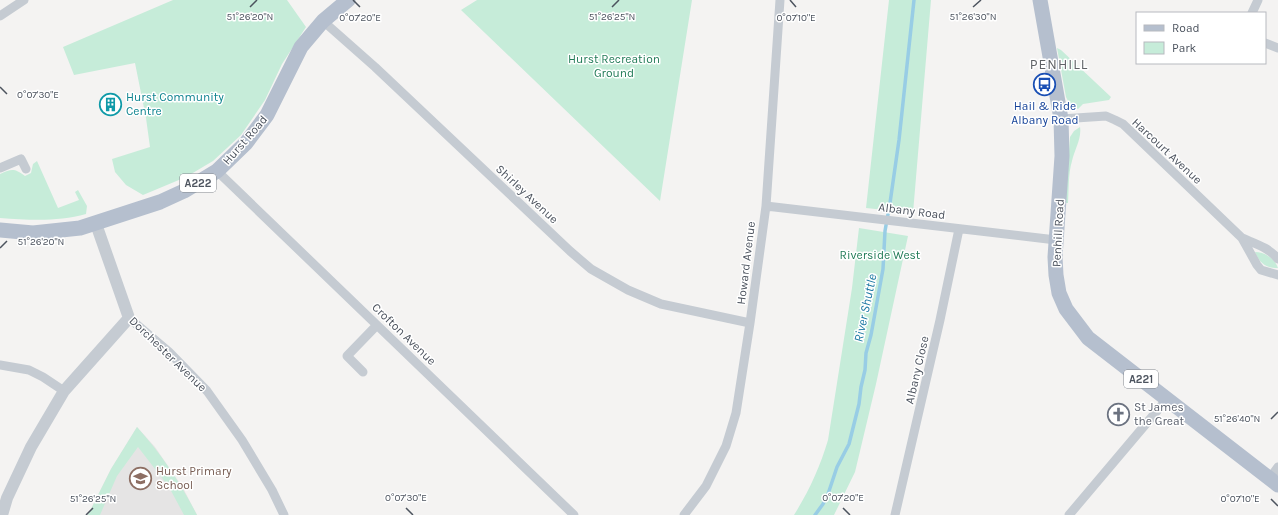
<svg xmlns="http://www.w3.org/2000/svg" width="1278" height="515" font-family="Karla,sans-serif">
  <rect width="100%" height="100%" fill="#f4f3f2"/>
  <path fill="#e5e4e4" d="M137,427L155,447L183,488L197,515H88L111,469Z"/>
  <path fill="#c6ecd9" d="M173,0H287L306,27L282,64L265,100L241,135L213,161L186,177L143,195L126,185L115,172L112,159L150,147L146,118L135,63L74,75L63,47Z
    M477,0H692L660,201L461,10Z
    M889,0H931L913,213L866,208Z
    M1057,48L1061,50L1111,97L1109,100L1083,104L1078,109L1070,105L1066,97Z
    M1080,127C1082,138 1074,151 1072,161C1068,174 1069,190 1068,203H1065L1070,137L1074,131Z
    M37,161L58,208L79,200L75,192L78,190L87,206L86,214C58,222 29,220 0,218V174C12,169 14,168 25,176L31,173L33,164Z
    M859,228L908,236L876,384L855,472L834,515H794C809,491 820,467 828,440L852,288Z
    M1255,252C1265,252 1275,259 1278,268C1266,269 1259,262 1255,252Z
    M137,427C162,455 180,482 197,515H184L169,487L138,447L117,476L100,515H88L111,469Z"/>
  <g fill="none" stroke-linecap="round" stroke-linejoin="round">
    <path stroke="#98cde5" stroke-width="3.5" d="M815,515L823,504L828,494L837,467L849,444L859,404L861,387L865,370L866,353L871,335L883,269L885,231L890,203L899,140L914,0"/>
    <path stroke="#c5cbd2" stroke-width="9" d="M1252,13L1258,0
      M0,16L24,0
      M323,21L375,67L570,251L591,269L628,290L661,304L750,323
      M1265,43L1278,48
      M1061,119L1106,116L1115,120L1123,124L1242,238L1257,265L1261,270L1278,275
      M0,168L21,159L26,169
      M217,171L574,515
      M766,206L1056,240
      M1242,238C1256,244 1268,247 1278,259
      M129,318L169,352L207,391L242,440L272,490L284,515
      M0,365L29,370L43,377L64,391
      M363,372L347,356L377,325
      M1270,478L1278,467
      M684,515L706,486L726,446L736,413L750,323L766,206L780,0
      M895,515L940,320L959,229
      M1069,515L1167,399"/>
    <path stroke="#c5cbd2" stroke-width="12" d="M2,515L7,498L31,447L64,391L129,318L96,224"/>
    <path stroke="#b5bfce" stroke-width="15" d="M1040,0L1061,119L1062,156L1055,257L1056,275L1059,293L1066,309L1088,338L1278,485
      M0,230L33,233L80,228L160,202L184,191L217,171L246,143L267,115L301,47L323,21L348,0"/>
  </g>
  <path fill="none" stroke="#4c535e" stroke-width="1.5" d="M353,0L360,7M790,0L796,7M250,7L257,0M612,7L619,0M973,7L981,0M0,87L7,94M0,248L7,241M1271,419L1278,412M1271,499L1278,506M406,508L413,515M843,508L850,515M86,515L93,508"/>
  <defs>
    <symbol id="bus-ring" viewBox="-11 -11 22 22"><circle r="9.5" fill="#fff" stroke="#1a4fb4" stroke-width="1.5"/><path d="M-5-6H5V4H4V6H2V4H-2V6H-4V4H-5ZM-3.5-4V0h7V-4ZM-3.5 1.2v1.5H-2V1.2ZM2 1.2v1.5H3.5V1.2Z" fill="#1a4fb4"/></symbol>
    <symbol id="building-ring" viewBox="-11 -11 22 22"><circle r="9.5" fill="#fff" stroke="#0f9aa8" stroke-width="1.5"/><path d="M-4-6H4V6H1V3H-1V6H-4ZM-2.5-4.3h1.7v1.8h-1.7ZM.8-4.3h1.7v1.8H.8ZM-2.5-1h1.7V.8h-1.7ZM.8-1h1.7V.8H.8Z" fill="#0f9aa8"/></symbol>
    <symbol id="church-ring" viewBox="-11 -11 22 22"><circle r="9.5" fill="#fff" stroke="#6b7280" stroke-width="1.5"/><path d="M-1.2-6h2.4v3.5h3.3v2.4h-3.3V6h-2.4V-.1h-3.3v-2.4h3.3Z" fill="#6b7280"/></symbol>
    <symbol id="school-ring" viewBox="-11 -11 22 22"><circle r="9.5" fill="#fff" stroke="#8d6e63" stroke-width="1.5"/><path d="M0-5L7-2L0 1L-7-2ZM-4 1L0 2.5L4 1V4Q0 6-4 4Z" fill="#8d6e63"/></symbol>
  </defs>
  <g fill-rule="evenodd">
    <use href="#bus-ring" x="1032" y="72" width="25" height="25"/>
    <use href="#building-ring" x="98" y="92" width="25" height="25"/>
    <use href="#church-ring" x="1106" y="402" width="25" height="25"/>
    <use href="#school-ring" x="128" y="466" width="25" height="25"/>
  </g>
  <g text-anchor="middle" dominant-baseline="central" stroke-width="3" stroke-linejoin="round" paint-order="stroke">
    <g fill="#fff" stroke="#82878e" stroke-width="1">
      <rect x="180" y="174" width="36" height="18" rx="3"/>
      <rect x="1124" y="370" width="34" height="18" rx="3"/>
    </g>
    <g font-size="11" font-weight="bold" fill="#4c535e">
      <text x="198" y="183">A222</text>
      <text x="1141" y="379">A221</text>
    </g>
    <g font-size="12" fill="#217b57" stroke="#fff">
      <text x="614" y="59">Hurst Recreation<tspan x="614" dy="14">Ground</tspan></text>
      <text x="880" y="255">Riverside West</text>
    </g>
    <g font-size="12" fill="#0d838f" stroke="#fff" text-anchor="start">
      <text x="126" y="97">Hurst Community<tspan x="126" dy="14">Centre</tspan></text>
    </g>
    <g font-size="12" fill="#164399" stroke="#fff">
      <text x="1045" y="106">Hail &amp; Ride<tspan x="1045" dy="14">Albany Road</tspan></text>
    </g>
    <g font-size="12" fill="#4c535e" stroke="#fff">
      <text transform="translate(245 140) rotate(-49)">Hurst Road</text>
      <text transform="translate(1167 151) rotate(43)">Harcourt Avenue</text>
      <text transform="translate(527 194) rotate(43)">Shirley Avenue</text>
      <text transform="translate(912 211) rotate(7)">Albany Road</text>
      <text transform="translate(1058 233) rotate(-87)">Penhill Road</text>
      <text transform="translate(746 263) rotate(-83)">Howard Avenue</text>
      <text transform="translate(404 334) rotate(44)">Crofton Avenue</text>
      <text transform="translate(168 354) rotate(44)">Dorchester Avenue</text>
      <text transform="translate(917 370) rotate(-77)">Albany Close</text>
    </g>
    <g font-size="12" fill="#5b616d" stroke="#fff" text-anchor="start">
      <text x="1134" y="407">St James<tspan x="1134" dy="14">the Great</tspan></text>
    </g>
    <g font-size="12" fill="#785e54" stroke="#fff" text-anchor="start">
      <text x="156" y="471">Hurst Primary<tspan x="156" dy="14">School</tspan></text>
    </g>
    <g font-size="13" font-style="italic" fill="#1a77a2" stroke="#fff">
      <text transform="translate(865 308) rotate(-78)">River Shuttle</text>
    </g>
    <g font-size="14" letter-spacing="1" fill="#5f6266" stroke="#fff">
      <text x="1059" y="64">PENHILL</text>
    </g>
  </g>
  <g font-size="10" text-anchor="middle" fill="#4c535e" stroke="#fff" stroke-width="3" stroke-linejoin="round" paint-order="stroke">
    <text x="250" y="20">51°26'20"N</text>
    <text x="612" y="20">51°26'25"N</text>
    <text x="973" y="20">51°26'30"N</text>
    <text x="360" y="21">0°07'20"E</text>
    <text x="796" y="21">0°07'10"E</text>
    <text x="38" y="98">0°07'30"E</text>
    <text x="41" y="245">51°26'20"N</text>
    <text x="1237" y="422">51°26'40"N</text>
    <text x="406" y="501">0°07'30"E</text>
    <text x="843" y="501">0°07'20"E</text>
    <text x="93" y="502">51°26'25"N</text>
    <text x="1240" y="502">0°07'10"E</text>
  </g>
  <rect x="1136" y="12" width="130" height="52" fill="#ffffff" stroke="#b7babf"/>
  <rect x="1144" y="25" width="20" height="6" fill="#b5bfce" stroke="#b7babf"/>
  <text x="1172" y="32" font-size="12" fill="#4c535e">Road</text>
  <rect x="1144" y="42" width="20" height="12" fill="#c6ecd9" stroke="#b7babf"/>
  <text x="1172" y="52" font-size="12" fill="#4c535e">Park</text>
</svg>
